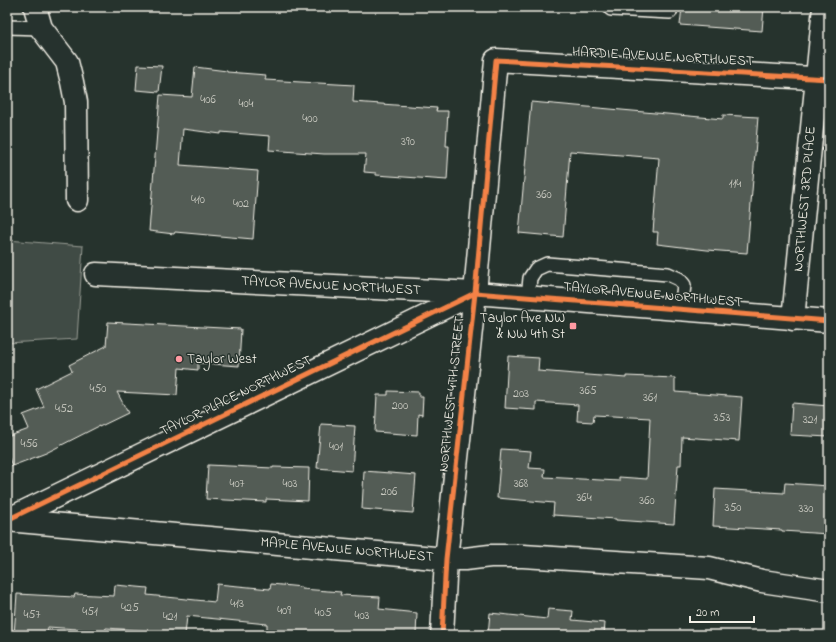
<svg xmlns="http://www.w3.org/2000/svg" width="836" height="642" font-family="'Indie Flower',sans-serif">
  <rect width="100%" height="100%" fill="#26332d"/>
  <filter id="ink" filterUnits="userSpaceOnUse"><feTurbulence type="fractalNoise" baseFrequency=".025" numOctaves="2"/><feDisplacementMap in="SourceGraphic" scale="8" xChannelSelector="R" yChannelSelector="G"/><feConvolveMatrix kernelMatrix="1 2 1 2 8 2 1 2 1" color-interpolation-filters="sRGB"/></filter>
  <g filter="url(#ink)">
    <path fill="#414b45" stroke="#9a9e96" d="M7,240L83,246L77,339L7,343Z"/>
    <path fill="#525c55" stroke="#f4f1e8" d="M682,7H764L762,31L680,25Z
      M138,65L162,66L159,92L136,90Z
      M195,67L227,71V72L266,75L265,80L354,85L353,102L437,108L436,111H448L446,146H449L447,180L376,175V173L364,172L366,154H324L269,150L270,136L221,132V134L183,129L180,165L258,171L253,239L175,232L174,234L149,231L160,95L192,97Z
      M531,102L723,119V115L758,117L747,253L707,250L657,244L658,232H653L659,158L570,151L563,237L519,233Z
      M108,322L241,329L239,366L198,363V370L179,368L177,395L117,392L128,413L99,427V426L46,453L12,466L7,453V437L29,429L23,415L44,407L36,389L72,371L69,365L106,346Z
      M508,356L539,358L538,371L626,378V376L675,378V392L742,397L739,441L682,437L681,465H678L674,524L616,520V519L553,515L554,503L497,498L501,449L531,451L529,468L545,469L544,477L619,481V477L647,479L650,418L594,415L593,422L577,421L578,405L536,402V410L505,408Z
      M388,391L419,392V397H423L422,415L418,414L417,435L375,432L377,395H388Z
      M792,403L829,406V437L790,435Z
      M321,424L355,426L352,471L317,468Z
      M208,465L273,468V467L309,468L308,501L266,499V502L206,499Z
      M364,471L416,475L413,513L362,509Z
      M785,483L829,486V534L782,531V530L713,526L715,489L784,493Z
      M217,584L270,589L271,584L302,587V589L341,592L340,595L380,597L379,609L417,613L416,635H267V624L187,616L185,635H150L151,631L106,628L105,631L48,627L47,635H14L17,594L74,597L75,594L114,596L115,585L148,588L147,595L215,602Z
      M548,609L573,611L572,620L605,623L604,635H488L490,613L547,619Z"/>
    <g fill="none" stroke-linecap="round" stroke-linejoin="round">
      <defs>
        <path id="lane" d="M611,7V9L670,12L671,7
          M7,27L41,28
          M528,297L530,278L536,269L547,264L668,274L679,279L684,285L681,310"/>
        <path id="street" d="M35,7L41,28L67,62L72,82L76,102L77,200
          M96,274L475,293L829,321
          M793,319L824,7
          M7,520L446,559H465L490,556H523L709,568L762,581L829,591
          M7,520L472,294
          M442,635L446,559L475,293L496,60L829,79"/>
      </defs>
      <use href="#lane" stroke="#f4f1e8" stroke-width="16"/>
      <use href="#street" stroke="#f4f1e8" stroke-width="25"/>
      <use href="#lane" stroke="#26332d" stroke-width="13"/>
      <use href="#street" stroke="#26332d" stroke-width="22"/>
      <defs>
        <path id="cycleway" d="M7,520L475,293L829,321
          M442,635L446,559L475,293L496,60L829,79"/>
      </defs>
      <use href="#cycleway" stroke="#26332d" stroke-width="8"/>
      <use href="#cycleway" stroke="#f48246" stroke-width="5"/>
    </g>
  </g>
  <g fill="#ff9aa2" stroke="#26332d" stroke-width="1.5">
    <rect x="569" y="322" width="8" height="8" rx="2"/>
    <circle cx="179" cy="359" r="4"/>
  </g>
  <g text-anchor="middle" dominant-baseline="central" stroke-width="3" stroke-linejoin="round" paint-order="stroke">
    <g font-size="12" fill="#ccccc3">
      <text x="208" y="100">406</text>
      <text x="246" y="104">404</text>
      <text x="310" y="119">400</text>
      <text x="408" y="142">390</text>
      <text x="735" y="184">114</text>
      <text x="544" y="195">360</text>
      <text x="198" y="200">410</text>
      <text x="241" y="204">402</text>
      <text x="98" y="389">450</text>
      <text x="588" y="391">365</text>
      <text x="521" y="394">203</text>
      <text x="650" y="398">361</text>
      <text x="400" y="406">200</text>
      <text x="64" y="409">452</text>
      <text x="722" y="418">353</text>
      <text x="810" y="420">321</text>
      <text x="29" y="444">456</text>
      <text x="336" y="447">401</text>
      <text x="237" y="484">407</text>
      <text x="290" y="484">403</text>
      <text x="521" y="484">368</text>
      <text x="389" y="492">206</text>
      <text x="584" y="498">364</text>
      <text x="647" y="501">360</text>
      <text x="733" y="508">350</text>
      <text x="806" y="509">330</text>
      <text x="237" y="604">413</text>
      <text x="130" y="608">425</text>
      <text x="284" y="611">409</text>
      <text x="90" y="612">451</text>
      <text x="323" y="613">405</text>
      <text x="32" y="615">457</text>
      <text x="362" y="616">403</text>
      <text x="170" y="617">421</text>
    </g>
    <g font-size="14" fill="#f4f1e8" stroke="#26332d">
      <text transform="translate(663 57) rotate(3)">HARDIE AVENUE NORTHWEST</text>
      <text transform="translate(805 199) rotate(-85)">NORTHWEST 3RD PLACE</text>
      <text transform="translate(331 286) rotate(3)">TAYLOR AVENUE NORTHWEST</text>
      <text transform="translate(653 295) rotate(5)">TAYLOR AVENUE NORTHWEST</text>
      <text transform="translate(452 394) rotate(-84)">NORTHWEST 4TH STREET</text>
      <text transform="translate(236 396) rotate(-26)">TAYLOR PLACE NORTHWEST</text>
      <text transform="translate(347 550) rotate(5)">MAPLE AVENUE NORTHWEST</text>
    </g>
    <g font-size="14" fill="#f4f1e8" stroke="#26332d" text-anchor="end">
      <text x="565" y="318">Taylor Ave NW<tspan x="565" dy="16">&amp; NW 4th St</tspan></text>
      <text x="187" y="359" text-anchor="start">Taylor West</text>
    </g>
  </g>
  <rect width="836" height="642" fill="none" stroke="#26332d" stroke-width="24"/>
  <rect x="12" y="12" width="812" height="618" fill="none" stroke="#f4f1e8" stroke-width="1.5" filter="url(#ink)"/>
  <path d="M690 616v6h64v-6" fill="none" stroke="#f4f1e8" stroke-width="2"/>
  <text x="696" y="616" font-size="12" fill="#f4f1e8" stroke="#26332d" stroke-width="3" paint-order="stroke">20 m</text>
</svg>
